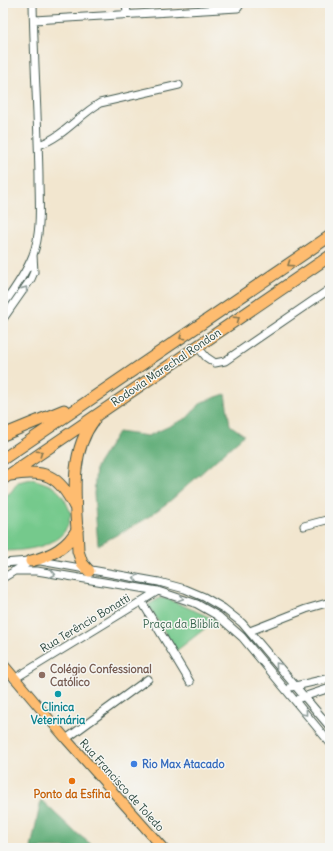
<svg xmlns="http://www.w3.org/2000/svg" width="333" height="851" font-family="Delius,sans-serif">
  <rect width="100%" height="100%" fill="#f6f6f2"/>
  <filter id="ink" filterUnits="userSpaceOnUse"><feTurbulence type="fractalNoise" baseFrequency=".025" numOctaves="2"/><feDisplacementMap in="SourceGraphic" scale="8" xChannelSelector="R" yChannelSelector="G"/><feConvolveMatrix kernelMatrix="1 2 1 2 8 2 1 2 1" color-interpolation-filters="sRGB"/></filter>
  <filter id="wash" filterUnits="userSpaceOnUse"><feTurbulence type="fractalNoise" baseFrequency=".012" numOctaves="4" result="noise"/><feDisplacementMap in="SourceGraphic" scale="16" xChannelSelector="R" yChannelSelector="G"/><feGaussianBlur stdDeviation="0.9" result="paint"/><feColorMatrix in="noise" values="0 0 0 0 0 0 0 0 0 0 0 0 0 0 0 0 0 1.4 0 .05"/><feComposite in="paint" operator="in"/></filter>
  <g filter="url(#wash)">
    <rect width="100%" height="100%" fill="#f2e6cf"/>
    <path fill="#75c98c" stroke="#4a8360" d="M32,479C56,486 62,490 71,514C69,519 69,525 66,529C55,548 22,551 3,551V498L11,492L18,482Z
      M160,598L168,599L216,620L176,651L148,605Z"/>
    <path fill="#60ad78" stroke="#407556" d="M225,394L230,425L244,435L170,501L144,520L98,545L94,494L96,467L118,432L148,436L187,418L202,402Z
      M41,800L74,831L96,848H31Z"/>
  </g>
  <g filter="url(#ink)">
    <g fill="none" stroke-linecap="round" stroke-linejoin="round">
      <defs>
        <path id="minor" d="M126,3L127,14
          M34,20L238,8L241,3
          M39,145C63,137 78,116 100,103L179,85
          M3,305C14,290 26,273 33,255C42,231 39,202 39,177C38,119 34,61 33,3
          M3,319L31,279L34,272L33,255
          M197,346L206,357L215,363L225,361L330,289
          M304,526L330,519
          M35,560L159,582L185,589L204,597L223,608L242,623L330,727
          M3,563L29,561
          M14,571H37L158,591L197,604L218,616L242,637L330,743
          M3,578L31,561
          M142,602L190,682
          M250,631L306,609L330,602
          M14,679L158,591
          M291,687L330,678
          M300,698L330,688
          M66,739L148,679"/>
        <path id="major" d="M3,664L66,739L163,848"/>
        <path id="highway" d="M3,435L64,410
          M3,459L330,236
          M10,475C45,469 59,475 75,507
          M3,479L330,256
          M31,561C52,556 68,547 78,528
          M89,571L82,563L78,551C77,507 66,457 94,420"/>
      </defs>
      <use href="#minor" stroke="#3f564b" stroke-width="9"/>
      <use href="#major" stroke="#3f564b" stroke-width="11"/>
      <use href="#highway" stroke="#3f564b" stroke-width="13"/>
      <use href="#minor" stroke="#fff" stroke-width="7"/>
      <use href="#major" stroke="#febc70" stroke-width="9"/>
      <use href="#highway" stroke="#febc70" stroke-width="11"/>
    </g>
    <defs><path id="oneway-chevron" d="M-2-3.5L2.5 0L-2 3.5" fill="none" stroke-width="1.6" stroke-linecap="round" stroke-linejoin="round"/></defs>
    <g stroke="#83764f">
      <use href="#oneway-chevron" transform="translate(290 264) rotate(146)"/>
      <use href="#oneway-chevron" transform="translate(237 319) rotate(-34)"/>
      <use href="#oneway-chevron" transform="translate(182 337) rotate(146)"/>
      <use href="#oneway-chevron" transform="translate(40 453) rotate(-34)"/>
    </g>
    <g stroke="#8f9e9a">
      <use href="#oneway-chevron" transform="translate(25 289) rotate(-55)"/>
      <use href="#oneway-chevron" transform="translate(53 574) rotate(10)"/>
      <use href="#oneway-chevron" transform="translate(136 578) rotate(-170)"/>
      <use href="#oneway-chevron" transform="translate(181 598) rotate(17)"/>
      <use href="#oneway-chevron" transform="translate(278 665) rotate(-130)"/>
      <use href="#oneway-chevron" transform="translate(305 713) rotate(50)"/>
    </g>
  </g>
  <circle fill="#8d6e63" stroke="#f6f6f2" stroke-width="1.5" cx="42" cy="675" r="4"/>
  <circle fill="#0f9aa8" stroke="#f6f6f2" stroke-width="1.5" cx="58" cy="694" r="4"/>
  <circle fill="#3f7fe0" stroke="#f6f6f2" stroke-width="1.5" cx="134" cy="764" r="4"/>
  <circle fill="#e8710a" stroke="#f6f6f2" stroke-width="1.5" cx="72" cy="781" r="4"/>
  <g text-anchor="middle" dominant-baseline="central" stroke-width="3" stroke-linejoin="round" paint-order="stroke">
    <g font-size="11" fill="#1f3d34" stroke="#f6f6f2">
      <text transform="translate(166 367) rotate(-34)">Rodovia Marechal Rondon</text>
      <text transform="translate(85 623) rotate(-31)">Rua Terêncio Bonatti</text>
      <text transform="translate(122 785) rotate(48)">Rua Francisco de Toledo</text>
    </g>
    <g font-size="11" fill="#34604a" stroke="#f6f6f2">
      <text x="181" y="624">Praça da Bliblia</text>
    </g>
    <g font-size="11" font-weight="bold" fill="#785e54" stroke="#f6f6f2" text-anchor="start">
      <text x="50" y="669">Colégio Confessional<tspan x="50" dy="13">Católico</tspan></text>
    </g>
    <g font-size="11" font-weight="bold" fill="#0d838f" stroke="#f6f6f2">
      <text x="58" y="707">Clinica<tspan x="58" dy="13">Veterinária</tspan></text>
    </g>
    <g font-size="11" font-weight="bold" fill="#366cbe" stroke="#f6f6f2" text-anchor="start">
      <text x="142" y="764">Rio Max Atacado</text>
    </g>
    <g font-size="11" font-weight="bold" fill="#c56008" stroke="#f6f6f2">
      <text x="72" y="794">Ponto da Esfiha</text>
    </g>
  </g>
  <rect width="333" height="851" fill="none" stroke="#f6f6f2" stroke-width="16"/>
</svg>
